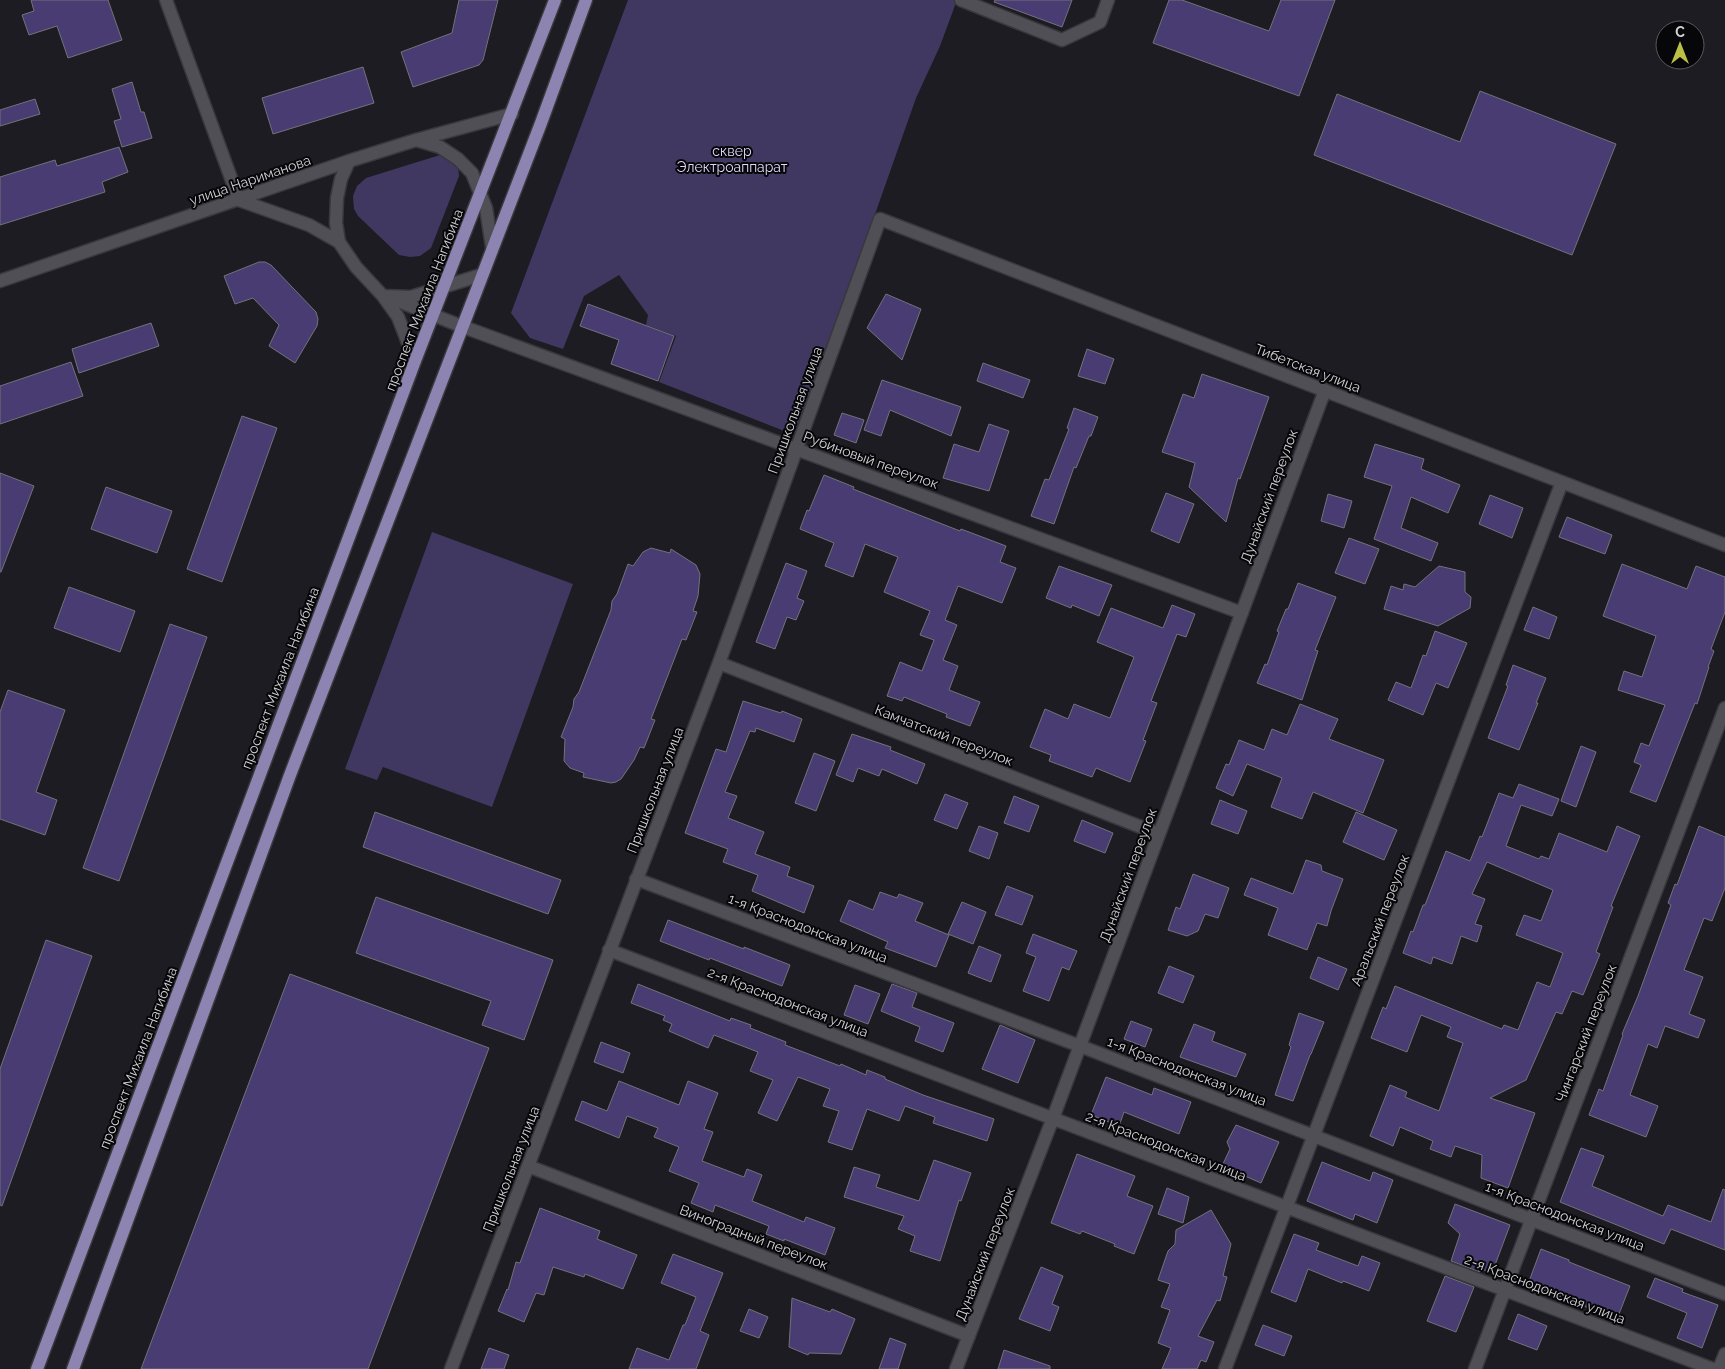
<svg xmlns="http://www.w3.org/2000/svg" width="1725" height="1369" font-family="Raleway,sans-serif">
  <rect width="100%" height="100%" fill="#1d1c22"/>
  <path fill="#403860" d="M628,0H957L940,46L916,98L801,424L787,432L659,382L676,336L646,325L648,315L619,275L584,296L563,349L530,338L511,313Z
    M440,155H444L458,167L459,176L431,248L420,256L410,257L399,255L358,216L354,209L353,196L357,186L366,178Z
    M432,532L573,584L492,807L383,767L377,780L345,769Z"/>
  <path fill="#493c73" stroke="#73727a" d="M31,0H108L122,40L68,58L57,26L29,35L22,15L34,11Z
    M459,0H498L483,60L479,65L413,87L401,52L452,33Z
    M995,0H1072L1062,27L994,2Z
    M1169,0H1182L1269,31L1281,0H1335L1299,96L1153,43Z
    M363,67L374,103L273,134L262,98Z
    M132,82L141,112H144L152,138L122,147L114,121L121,119L112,89Z
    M1480,91L1616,144L1572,255L1314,155L1337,94L1460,142Z
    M35,99L40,114L0,126V110Z
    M119,147L128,172L102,182L105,192L0,225V177L55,160L57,166Z
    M259,262H265L271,265L316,312L318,319L317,326L295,363L269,346L279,325L253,298L235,304L224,276Z
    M886,294L921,309L902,360L867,328Z
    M588,304L674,336L658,381L611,364L619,340L580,326Z
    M151,323L159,346L79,373L72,349Z
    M1087,349L1114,359L1105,384L1078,376Z
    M71,362L83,396L0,424V386Z
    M983,363L1030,380L1023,398L977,381Z
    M1202,374L1269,397L1240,479L1238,478L1226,522L1189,487L1195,463L1162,452L1183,394L1194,398Z
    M882,380L961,407L951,436L890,410L881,436L864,430Z
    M1074,408L1098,417L1091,436H1089L1076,468L1074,467L1054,524L1031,516L1045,479L1049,480L1069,429L1067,428Z
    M842,413L864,420L856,443L834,435Z
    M242,416L277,428L222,582L187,569Z
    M989,424L1009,431L989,491L943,478L954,444L979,452Z
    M1375,444L1424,459L1421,469L1460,485L1448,513L1411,497L1401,528L1438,543L1431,561L1374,539L1392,486L1364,477Z
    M0,473L34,486L1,572H0Z
    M824,475L854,487L853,489L960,531L961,529L1006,546L1000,562L1016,568L1002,603L958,586L945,620L957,625L943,660L958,666L949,690L980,702L970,726L946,717L947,714L904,697L902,701L887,696L900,662L922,671L934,640L920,635L930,611L884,592L898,557L865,544L853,577L825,566L834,543L800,529L807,510L809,511Z
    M106,487L172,511L157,553L91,529Z
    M1166,493L1194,504L1179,543L1151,531Z
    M1328,494L1352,501L1344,528L1321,521Z
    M1490,495L1523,508L1512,538L1479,524Z
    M1567,517L1612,535L1605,554L1559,537Z
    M1349,538L1379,549L1365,584L1335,573Z
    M651,548L670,553L671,549L696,565L700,574L698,596L693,611L697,612L686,640L682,639L651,719L655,720L644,748L640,747L634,760L621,779L616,782L611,783L583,777L584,773L570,768L564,761L565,739L561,737L573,707L574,699L579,692L611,610L612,601L617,594L628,564L633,566L643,552Z
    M786,563L807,571L797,598L804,601L796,620L787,617L775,649L756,642Z
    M1622,564L1687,589L1696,566L1725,577V612L1711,649L1714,651L1708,667H1709L1697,704L1695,703L1656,802L1630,792L1641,765L1634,762L1641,743L1649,746L1665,705L1618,690L1624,671L1642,677L1656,636L1603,616Z
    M1059,566L1112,585L1099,616L1072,605L1071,608L1046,598Z
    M1439,566L1465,572V592L1471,597L1470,608L1438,626L1384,609L1391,586L1403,590L1404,584L1415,587Z
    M1298,583L1336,597L1315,650L1318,651L1302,700L1257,683L1265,664L1267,665L1279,632L1277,631L1286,609H1288Z
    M69,587L135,611L120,652L54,628Z
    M1172,605L1195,614L1186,637L1177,634L1151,701L1157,703L1143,740L1146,741L1130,782L1096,768L1092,777L1049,761L1051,755L1030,747L1045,709L1068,719L1074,704L1110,718L1134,657L1097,642L1111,608L1163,628Z
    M1533,607L1557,617L1549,639L1524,630Z
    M170,624L207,637L119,881L83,868Z
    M1435,631L1467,643L1448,688L1436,683L1423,715L1388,700L1396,682L1411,688L1423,655L1426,656Z
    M1513,665L1546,678L1536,703H1538L1519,750L1488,738L1508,686L1506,685Z
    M8,690L65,710L36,792L57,800L45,835L0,819V712Z
    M743,701L781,713L782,711L802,719L794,742L756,728L755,732L750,731L725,792L737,796L728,818L764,832L755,854L790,867L787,876L814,886L804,913L752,891L758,875L723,862L728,849L685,833L716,749L726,752Z
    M1300,704L1338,719L1329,739L1384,760L1363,813L1313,792L1302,819L1271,807L1282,778L1247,764L1233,796L1216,788L1226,764L1229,765L1239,740L1264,750L1272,729L1287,735Z
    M852,734L891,747L890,750L925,764L917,784L882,769L879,776L858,768L853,782L836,775Z
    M1581,746L1596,752L1576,807L1561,801Z
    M814,753L835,761L816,811L795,803Z
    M1519,784L1559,799L1552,816L1521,805L1506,846L1539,859L1541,856L1549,859L1559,833L1607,852L1617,826L1640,836L1611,906L1613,907L1596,952L1600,954L1583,995L1572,991L1562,1014L1556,1012L1526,1080L1490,1098L1535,1113L1508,1188L1481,1178L1482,1155L1455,1146L1451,1157L1430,1149L1433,1141L1400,1127L1393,1146L1370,1136L1390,1085L1407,1092L1405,1097L1439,1111L1463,1043L1447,1037L1451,1027L1421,1015L1407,1052L1371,1038L1383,1007L1386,1009L1395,986L1502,1029L1504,1025L1518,1030L1537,982L1550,987L1563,953L1516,935L1524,915L1541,921L1553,890L1487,862L1472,894L1485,899L1475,924L1482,926L1477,942L1461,936L1452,964L1433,957L1431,964L1403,953L1411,931L1413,932L1423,905H1425L1446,851L1470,861L1480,836L1482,837L1499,793L1513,798Z
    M945,794L968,803L957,829L934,820Z
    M1014,796L1039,806L1029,832L1004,823Z
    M1220,800L1247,811L1238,834L1211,824Z
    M375,812L561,880L548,914L363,847Z
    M1356,812L1397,830L1384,860L1343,842Z
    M1082,820L1113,833L1105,853L1074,841Z
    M979,826L998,833L989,859L969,851Z
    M1699,826L1725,837V888L1712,921L1704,918L1684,970L1703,977L1689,1014L1705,1020L1698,1038L1665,1026L1657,1048L1648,1044L1630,1095L1658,1106L1646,1137L1589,1115L1599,1089L1603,1091L1623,1035L1622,1034L1638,996L1671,905L1668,903L1675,884L1677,885Z
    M1306,860L1321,865L1322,871L1343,879L1331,911L1327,926L1317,923L1307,950L1268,935L1278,908L1244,895L1251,878L1293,894Z
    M1193,874L1229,888L1218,918L1205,914L1198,931L1187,936L1168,930L1176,907L1180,909Z
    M1007,886L1033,896L1022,925L995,915Z
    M880,892L897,898L899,894L923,903L915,921L949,935L936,967L885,948L888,942L840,921L849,900L873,910Z
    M376,897L553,960L524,1040L482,1025L491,1001L356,953Z
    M962,902L986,912L973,944L948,934Z
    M668,920L744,949V947L790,965L782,986L710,958L709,960L660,941Z
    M1033,934L1077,951L1069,970L1062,967L1049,1001L1023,991L1036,957L1026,953Z
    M46,940L92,956L2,1206L0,1205V1069Z
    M979,946L1001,955L991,982L968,973Z
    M1318,957L1347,969L1338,990L1310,978Z
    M1169,966L1194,976L1183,1003L1158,993Z
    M290,974L489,1048L368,1369H141Z
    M638,984L730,1021L731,1018L751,1025L750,1028L786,1042L785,1045L840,1066L841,1064L866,1075L867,1070L885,1077V1079L923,1095L994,1119L987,1141L933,1123L935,1117L905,1106L899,1121L867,1109L852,1150L828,1142L839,1111L823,1106L830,1089L798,1077L777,1121L758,1113L773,1080L750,1071L758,1052L714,1035L708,1048L669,1031L672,1024L663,1020L665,1016L631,1003Z
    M892,984L917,993L912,1007L954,1023L943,1052L915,1041L920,1027L881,1011Z
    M855,985L880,994L868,1024L844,1015Z
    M1299,1013L1324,1022L1311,1054L1310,1055L1293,1101L1275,1095L1291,1047L1289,1045Z
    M1131,1021L1152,1029L1145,1047L1124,1039Z
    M1194,1024L1215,1032L1212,1041L1246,1054L1236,1077L1180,1057Z
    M1000,1025L1035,1040L1018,1083L982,1069Z
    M601,1042L630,1053L623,1073L594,1062Z
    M1106,1077L1152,1095L1154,1088L1191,1102L1179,1134L1124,1112L1119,1126L1091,1115Z
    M619,1081L679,1105L688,1081L718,1093L704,1129L713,1132L702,1161L744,1177L747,1169L762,1175L752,1201L804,1222L806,1217L835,1228L825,1255L784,1239V1241L766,1234L769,1226L715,1205L713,1212L691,1203L699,1183L669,1171L679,1147L654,1137L658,1128L627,1116L619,1138L575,1120L582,1101L607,1111Z
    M1236,1125L1279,1142L1261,1183L1222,1166L1230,1149L1227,1142Z
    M1581,1148L1604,1156L1592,1186L1663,1216L1668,1205L1711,1222L1723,1189L1725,1190V1250L1671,1229L1664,1244L1560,1202Z
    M1077,1154L1135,1176L1127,1196L1153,1206L1134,1254L1114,1246L1115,1244L1082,1231L1080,1234L1051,1223Z
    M934,1160L971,1173L961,1201L959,1200L940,1261L910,1251L915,1236L898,1229L904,1216L844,1197L854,1167L880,1175L876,1187L919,1201Z
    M1322,1162L1370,1181L1373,1172L1393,1180L1377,1223L1355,1214L1353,1220L1307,1201Z
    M1167,1188L1189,1197L1183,1223L1158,1214Z
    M1455,1204L1510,1225L1492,1273L1481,1269L1480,1272L1451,1261L1460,1234L1448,1223Z
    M540,1208L600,1231L597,1239L637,1255L623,1289L585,1274L584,1277L553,1267L544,1295L536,1293L524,1322L498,1311L507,1289L508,1290L516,1262L520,1263Z
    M1211,1210L1231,1244L1223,1276L1227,1277L1220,1301L1217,1300L1198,1336L1214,1342L1206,1362L1201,1360L1197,1369H1162L1171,1348L1158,1343L1170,1310L1161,1307L1170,1284L1158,1280L1168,1251L1175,1244L1176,1230Z
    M1294,1234L1319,1243L1316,1250L1358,1266L1362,1256L1380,1263L1369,1291L1343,1281L1342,1283L1308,1269L1296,1302L1271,1292Z
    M1541,1249L1569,1260V1262L1630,1286L1617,1319L1528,1284Z
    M673,1254L723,1273L700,1331L709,1335L696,1369H629L637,1348L669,1360L683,1325H685L696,1297L661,1283Z
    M1041,1267L1063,1276L1052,1304L1059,1307L1050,1331L1019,1319Z
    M1445,1276L1474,1287L1456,1332L1427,1321Z
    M1655,1278L1683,1289L1682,1292L1718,1305L1702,1348L1677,1338L1687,1313L1647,1297Z
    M792,1298L830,1312L832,1309L855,1319L841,1354L809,1353L808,1355L789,1347Z
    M749,1309L768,1317L759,1338L740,1331Z
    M1518,1314L1547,1326L1537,1350L1508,1339Z
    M1263,1325L1292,1336L1284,1356L1255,1345Z
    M890,1338L906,1344L898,1369H879Z
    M489,1348L509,1355L504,1369H481Z
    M1004,1350L1050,1366V1369H998Z"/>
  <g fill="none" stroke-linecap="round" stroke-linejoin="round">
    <defs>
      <path id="minor" d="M961,0L1062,40L1100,22L1108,0
        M461,326L1242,613
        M719,663L1159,834
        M636,879L1080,1046L1725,1294
        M609,950L1713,1369
        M528,1166L969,1336
        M451,1369L719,663L880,219L1725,545
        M956,1369L1053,1118L1325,390
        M1225,1369L1562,482
        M1475,1369L1725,708
        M1719,1369L1725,1354"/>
      <path id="tertiary" d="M166,0L239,200
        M416,140L440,147L458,159L472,173L486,208L492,247
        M349,161L341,179L337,198L336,223L339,242L356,267L383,296L398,317L415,361
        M239,200L309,225L339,242
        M0,281L349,161L416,140L512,114
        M383,296L411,297L481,275
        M393,299L461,326"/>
      <path id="primary" d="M37,1369L415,361L555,0
        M73,1369L290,775L541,123L586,0"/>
    </defs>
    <use href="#minor" stroke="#38383d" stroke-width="15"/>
    <use href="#tertiary" stroke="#38383d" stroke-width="15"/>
    <use href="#primary" stroke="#38383d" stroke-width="15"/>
    <use href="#minor" stroke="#504f56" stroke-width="12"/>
    <use href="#tertiary" stroke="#504f56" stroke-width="12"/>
    <use href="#primary" stroke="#8d84b2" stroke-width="12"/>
  </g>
  <g text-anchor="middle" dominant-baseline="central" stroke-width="4" stroke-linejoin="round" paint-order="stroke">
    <g font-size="14" fill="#dfd9fd" stroke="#070709">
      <text x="732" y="151">cквер<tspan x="732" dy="16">Электроаппарат</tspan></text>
    </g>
    <g font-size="14" fill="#d3d2d7" stroke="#070709">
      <text transform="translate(250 180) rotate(-19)">улица Нариманова</text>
      <text transform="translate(424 300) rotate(-69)">проспект Михаила Нагибина</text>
      <text transform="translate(1308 368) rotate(21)">Тибетская улица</text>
      <text transform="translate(795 410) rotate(-70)">Пришкольная улица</text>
      <text transform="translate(871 460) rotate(20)">Рубиновый переулок</text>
      <text transform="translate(1269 496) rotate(-70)">Дунайский переулок</text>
      <text transform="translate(280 678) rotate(-69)">проспект Михаила Нагибина</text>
      <text transform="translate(944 735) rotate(21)">Камчатский переулок</text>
      <text transform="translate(655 790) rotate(-69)">Пришкольная улица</text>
      <text transform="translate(1128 875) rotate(-70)">Дунайский переулок</text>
      <text transform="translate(1380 920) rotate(-69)">Аральский переулок</text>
      <text transform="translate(808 928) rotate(21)">1-я Краснодонская улица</text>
      <text transform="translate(788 1002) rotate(21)">2-я Краснодонская улица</text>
      <text transform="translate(1586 1033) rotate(-69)">Чингарский переулок</text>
      <text transform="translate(138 1058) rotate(-69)">проспект Михаила Нагибина</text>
      <text transform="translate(1187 1071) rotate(21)">1-я Краснодонская улица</text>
      <text transform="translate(1166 1146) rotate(21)">2-я Краснодонская улица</text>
      <text transform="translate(511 1169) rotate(-69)">Пришкольная улица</text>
      <text transform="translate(1565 1216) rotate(21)">1-я Краснодонская улица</text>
      <text transform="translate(754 1237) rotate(21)">Виноградный переулок</text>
      <text transform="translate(985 1254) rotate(-69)">Дунайский переулок</text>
      <text transform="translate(1545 1289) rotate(21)">2-я Краснодонская улица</text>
    </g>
  </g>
  <g transform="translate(1680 45)"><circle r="24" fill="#070709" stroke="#59585b"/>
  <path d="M0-4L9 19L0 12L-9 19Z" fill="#bac045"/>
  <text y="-8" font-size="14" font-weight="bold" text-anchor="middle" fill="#d3d2d7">С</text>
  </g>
</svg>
